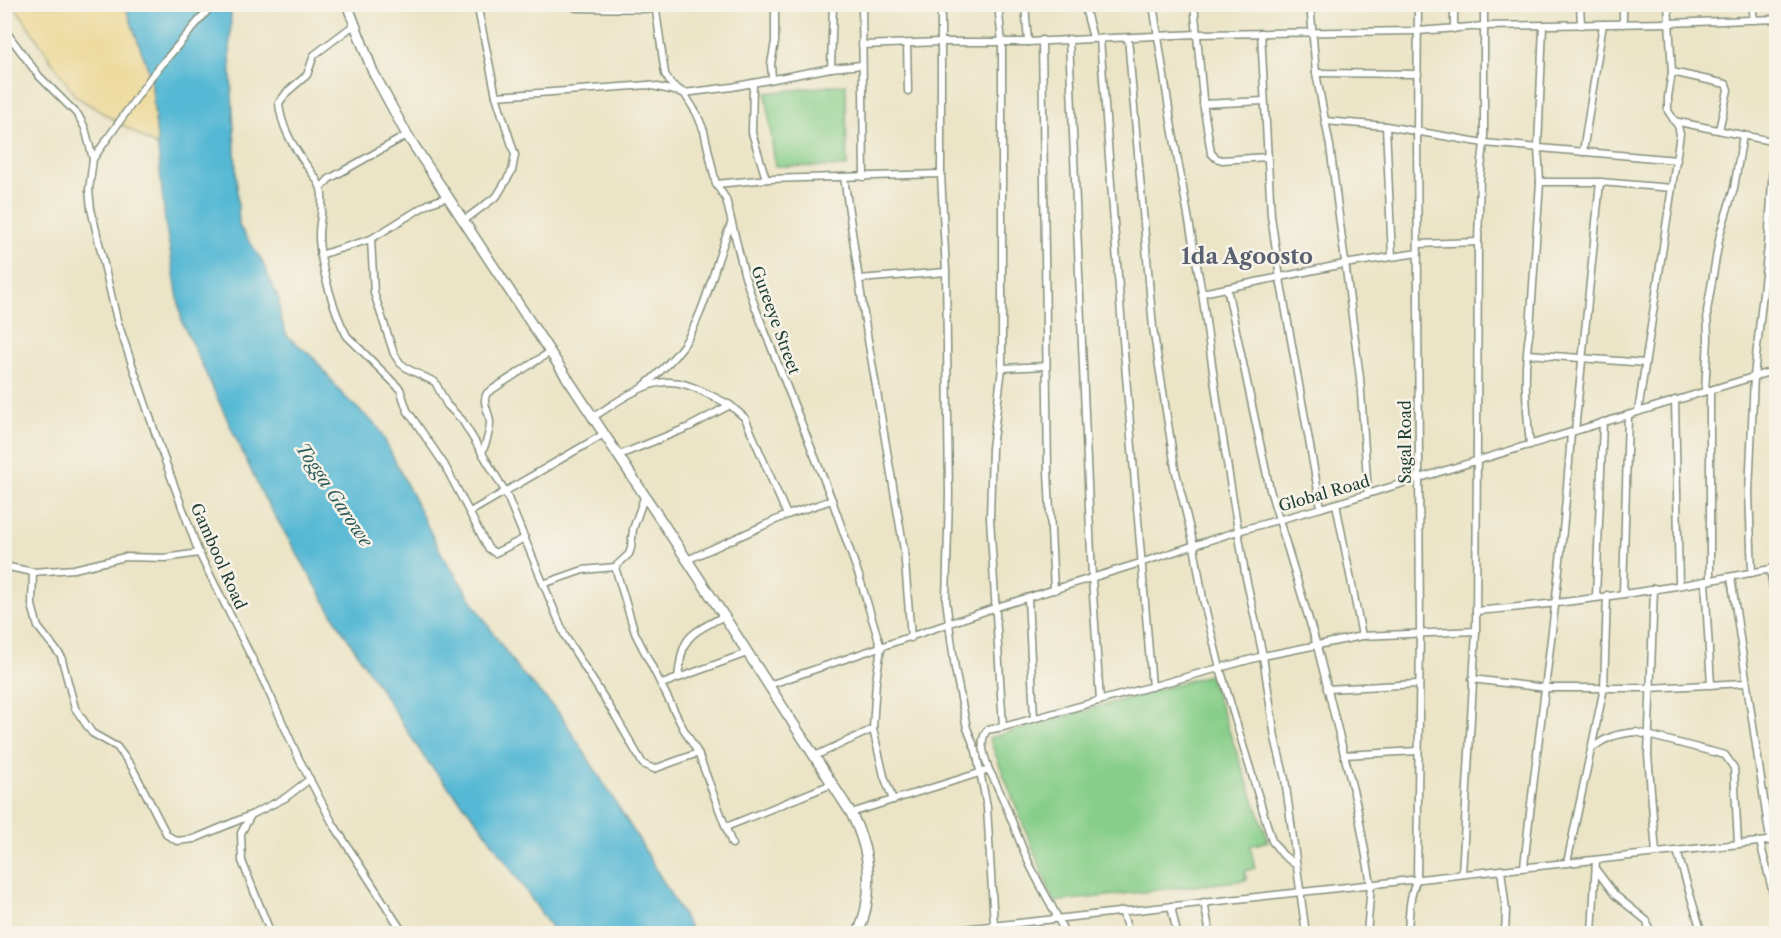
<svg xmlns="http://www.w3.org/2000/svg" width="1781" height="938" font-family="'Libre Caslon Text',serif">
	<rect width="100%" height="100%" fill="#f7f3e8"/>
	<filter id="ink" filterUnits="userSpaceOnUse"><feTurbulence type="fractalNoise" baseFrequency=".0167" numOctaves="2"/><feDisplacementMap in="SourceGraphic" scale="12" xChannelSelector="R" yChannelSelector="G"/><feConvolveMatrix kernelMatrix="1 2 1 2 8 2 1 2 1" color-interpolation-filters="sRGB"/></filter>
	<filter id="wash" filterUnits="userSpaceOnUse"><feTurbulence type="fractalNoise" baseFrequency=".008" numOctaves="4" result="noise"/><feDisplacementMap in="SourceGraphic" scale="24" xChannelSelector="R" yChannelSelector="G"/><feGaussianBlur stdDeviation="1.35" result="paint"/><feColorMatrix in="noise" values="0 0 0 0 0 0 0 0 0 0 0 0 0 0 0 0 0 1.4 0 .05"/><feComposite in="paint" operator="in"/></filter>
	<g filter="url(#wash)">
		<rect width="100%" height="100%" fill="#ebe4c6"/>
		<g fill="#86ce89" stroke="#52865e" stroke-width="1.5">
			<path d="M 846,84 L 847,167 L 775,166 L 766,93 Z"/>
			<path d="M 1209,675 L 1266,834 L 1268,841 L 1250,846 L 1255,868 L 1245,871 L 1246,880 L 1054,902 L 989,738 Z"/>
		</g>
		<path fill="#eeda9e" stroke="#868c69" stroke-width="1.5" d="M 14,5 L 125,5 L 151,77 L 158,147 L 75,96 Z"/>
		<path fill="#55b8d4" stroke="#3a7a84" stroke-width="1.5" d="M 125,5 L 231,5 L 230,55 L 239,226 L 261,259 L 279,300 L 280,316 L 287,336 L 313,357 L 343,395 L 378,427 L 441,553 L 497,639 L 518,669 L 561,715 L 639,840 L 693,933 L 555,933 L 479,823 L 426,760 L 339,625 L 262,494 L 182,322 L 165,221 L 151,77 Z"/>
	</g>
	<g filter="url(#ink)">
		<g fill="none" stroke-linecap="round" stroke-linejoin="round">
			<g stroke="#85907d" stroke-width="9">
				<g id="street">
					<path d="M 568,4 L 576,8 L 656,9"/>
					<path d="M 655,4 L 665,74 L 671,84 L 684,93 L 697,114 L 704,131 L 716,184 L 726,199 L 745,277 L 756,309 L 832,500 L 859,576 L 881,648 L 876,681 L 873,729 L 884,776 L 893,800"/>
					<path d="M 862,4 L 864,177"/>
					<path d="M 941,4 L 941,174 L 946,272 L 949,495 L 946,600 L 955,669 L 967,728 L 976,751 L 987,807 L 994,925"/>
					<path d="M 998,4 L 1002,43 L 1002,368 L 992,448 L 990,518 L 1003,727"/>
					<path d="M 1025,4 L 1028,42"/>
					<path d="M 1084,4 L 1093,38"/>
					<path d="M 1153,4 L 1171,122 L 1202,293 L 1219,414 L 1245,573 L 1263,656 L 1275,738 L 1285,779 L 1306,934"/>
					<path d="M 1194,4 L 1204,109 L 1211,153 L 1216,158 L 1222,160 L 1267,157"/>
					<path d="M 1310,4 L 1316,73 L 1330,146 L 1360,378 L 1368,494"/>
					<path d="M 1454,4 L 1454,29"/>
					<path d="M 1580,4 L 1581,25"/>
					<path d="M 1752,4 L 1754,20"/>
					<path d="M 1623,24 L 1623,4"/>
					<path d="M 354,25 L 314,55 L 307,75 L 287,92 L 279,103 C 281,127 293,146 307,166 C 311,172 319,181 321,189 C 325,204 319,220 319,235 C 319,262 334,313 347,336 L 400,389 L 407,410 L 444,464 L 488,548 L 495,553 L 525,538"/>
					<path d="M 4,29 L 39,76 L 78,115 L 85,128 L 93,159 L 89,190 L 91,209 L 117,320 L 160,447 L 199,553 L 266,686 L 299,759 L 332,822 L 404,934"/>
					<path d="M 1261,33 L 1271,216 L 1280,278 L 1321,508"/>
					<path d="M 1128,38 L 1153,328 L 1175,468 L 1194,546 L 1203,599 L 1220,668 L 1242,742 L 1272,841 L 1283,855 L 1296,865"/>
					<path d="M 1069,39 L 1092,578 L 1100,701"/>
					<path d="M 1100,39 L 1122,328 L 1152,687"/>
					<path d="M 1042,40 L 1048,471 L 1054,590"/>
					<path d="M 907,44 L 908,91"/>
					<path d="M 862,45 L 941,42 L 1028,42 L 1197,34 L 1418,31 L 1484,26 L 1668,23 L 1776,19"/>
					<path d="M 831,68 L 833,4"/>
					<path d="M 1672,72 L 1726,84 L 1728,90 L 1719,130"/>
					<path d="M 1316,73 L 1418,74"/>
					<path d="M 772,79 L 771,64 L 775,42 L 775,4"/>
					<path d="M 753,83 L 752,133 L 766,179"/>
					<path d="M 496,96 L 648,85 L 684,93 L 732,87 L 831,68 L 862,65"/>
					<path d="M 1203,104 L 1264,101"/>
					<path d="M 1325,121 L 1386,126 L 1484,143 L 1677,160"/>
					<path d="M 1674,121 L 1776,142"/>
					<path d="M 1386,126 L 1392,257"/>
					<path d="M 1583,152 L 1603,24"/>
					<path d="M 93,159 L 151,77 L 213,4"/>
					<path d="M 844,177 L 866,328 L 904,550 L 911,638"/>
					<path d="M 1540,182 L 1600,182 L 1672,188"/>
					<path d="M 716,184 L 769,179 L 941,174"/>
					<path d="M 321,188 L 329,179 L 407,135"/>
					<path d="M 463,221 L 497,196 L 512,171 L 515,155 L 496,96 L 477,4"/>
					<path d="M 371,239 L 374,293 L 394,354 L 400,363 L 408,369 L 435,382 L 447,405 L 462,420 L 482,453 L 505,491 L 565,636 L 616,717 L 643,764 L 654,769 L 698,753"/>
					<path d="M 1418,244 L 1478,242"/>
					<path d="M 320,255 L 371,239 L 428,204 L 447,197"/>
					<path d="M 859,279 L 946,272"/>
					<path d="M 1227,288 L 1270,490 L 1317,646 L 1357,806 L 1371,884 L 1367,934"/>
					<path d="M 1202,293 L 1344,264 L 1418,253"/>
					<path d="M 1528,354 L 1645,363"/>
					<path d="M 1002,368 L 1046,366"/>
					<path d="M 644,386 C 658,374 672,361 683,346 C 707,310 714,263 731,224"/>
					<path d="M 1705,391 L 1708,339 L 1707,311 L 1720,234 L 1734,188 L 1743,135"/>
					<path d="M 1675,400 L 1679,584"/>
					<path d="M 1638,412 L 1680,134 L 1678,126 L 1668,111 L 1668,97 L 1672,72 L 1668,4"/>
					<path d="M 593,417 C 621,400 652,373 687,385 C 702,390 716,398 730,405"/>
					<path d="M 1575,431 L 1600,182"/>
					<path d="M 1530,445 C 1526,407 1523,367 1530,329 L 1540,182 L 1538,147 L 1543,26"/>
					<path d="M 482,453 C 486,443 490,433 490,423 C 490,412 481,403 487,393 L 550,352"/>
					<path d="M 617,456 L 689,427 L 730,405 L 745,418 L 787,515"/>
					<path d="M 1336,504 L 1362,636"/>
					<path d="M 470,512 L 604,434"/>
					<path d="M 687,560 L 787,515 L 832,500"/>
					<path d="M 4,566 L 33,572 L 74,569 L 125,557 L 165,558 L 199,553"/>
					<path d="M 615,567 L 635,633 L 683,728 L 698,753 L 732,844"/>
					<path d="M 1770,569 L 1776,605"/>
					<path d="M 33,572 L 32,605 L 38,627 L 61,656 L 75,708 L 92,733 L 117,747 L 132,767 L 167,835 L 177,841 L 194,839 L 251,815"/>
					<path d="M 1752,573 L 1749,493 L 1754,376 L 1768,246 L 1776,118"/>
					<path d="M 1731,577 L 1770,840"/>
					<path d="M 1710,580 L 1710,390"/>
					<path d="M 1705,581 L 1711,685"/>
					<path d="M 543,584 L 583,570 L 615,567 L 629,554 L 631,548 L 633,529 L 645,495"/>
					<path d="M 1654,588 L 1648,755 L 1656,853"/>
					<path d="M 1623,593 L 1628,415"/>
					<path d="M 1596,597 L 1603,422"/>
					<path d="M 1028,598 L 1034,718"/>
					<path d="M 1476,611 C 1575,603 1679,587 1776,568"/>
					<path d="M 678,678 C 683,635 687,636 724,616"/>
					<path d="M 1472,679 L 1546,688 L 1649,688 L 1745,683"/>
					<path d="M 662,684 L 747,653"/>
					<path d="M 769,685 L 997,607 L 1140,563 L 1238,531 L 1321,508 L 1776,370"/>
					<path d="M 1327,689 L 1418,684"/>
					<path d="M 1591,749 C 1606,737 1616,734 1636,732 L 1725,755 L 1734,768 L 1738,844"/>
					<path d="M 1344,755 L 1418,751"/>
					<path d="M 815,756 L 873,729"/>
					<path d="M 989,770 C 1006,800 1015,833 1029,863 C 1040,887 1055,909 1065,934"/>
					<path d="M 851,813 L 989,770 C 985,756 978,743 987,730 L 1003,727 L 1263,656 L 1362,636 L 1476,631"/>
					<path d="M 726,827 L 832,784"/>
					<path d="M 1760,842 L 1776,905"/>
					<path d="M 1677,851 L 1702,934"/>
					<path d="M 1567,863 L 1604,688 L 1607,595"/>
					<path d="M 1524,867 C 1539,722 1562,578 1571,432"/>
					<path d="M 1501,870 L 1506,910 L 1505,934"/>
					<path d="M 1597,871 L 1615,895 L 1647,921 L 1650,934"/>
					<path d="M 1462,874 L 1476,631 L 1478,242 L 1480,179 L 1484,143 L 1484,4"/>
					<path d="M 1204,902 L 1210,934"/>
					<path d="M 1171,906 L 1177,934"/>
					<path d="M 1122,911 L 1129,934"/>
					<path d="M 271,934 L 242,861 L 241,833 L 251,815 L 285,798 L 310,779"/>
					<path d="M 918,934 L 1776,840"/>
					<path d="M 1408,934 C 1409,915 1409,896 1417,879 L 1420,633 L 1417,131 L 1418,4"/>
					<path d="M 1592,934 L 1596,860"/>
				</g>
			</g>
			<g stroke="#85907d" stroke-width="12">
				<path id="primary" d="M 347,4 L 373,72 L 407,135 L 724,616 L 851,813 C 871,852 875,892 858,934"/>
			</g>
			<use href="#street" stroke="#fff" stroke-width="6"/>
			<use href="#primary" stroke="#fff" stroke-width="9"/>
		</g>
	</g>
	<g text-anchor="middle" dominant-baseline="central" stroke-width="5" stroke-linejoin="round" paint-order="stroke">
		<g font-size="16" fill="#1f3d34" stroke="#f7f3e8">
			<text transform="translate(776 320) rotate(70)">Gureeye Street</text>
			<text transform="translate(1405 442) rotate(-90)">Sagal Road</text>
			<text transform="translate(1324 493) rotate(-16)">Global Road</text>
			<text transform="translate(219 556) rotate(66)">Gambool Road</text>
		</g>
		<g font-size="18" font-style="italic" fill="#2c5c5c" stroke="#f7f3e8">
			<text transform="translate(334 495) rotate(56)">Togga Garowe</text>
		</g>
		<g font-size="22" font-weight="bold" fill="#596171" stroke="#f7f3e8">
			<text x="1247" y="256">1da Agoosto</text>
		</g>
	</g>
	<rect width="1781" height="938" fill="none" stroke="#f7f3e8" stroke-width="24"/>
</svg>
